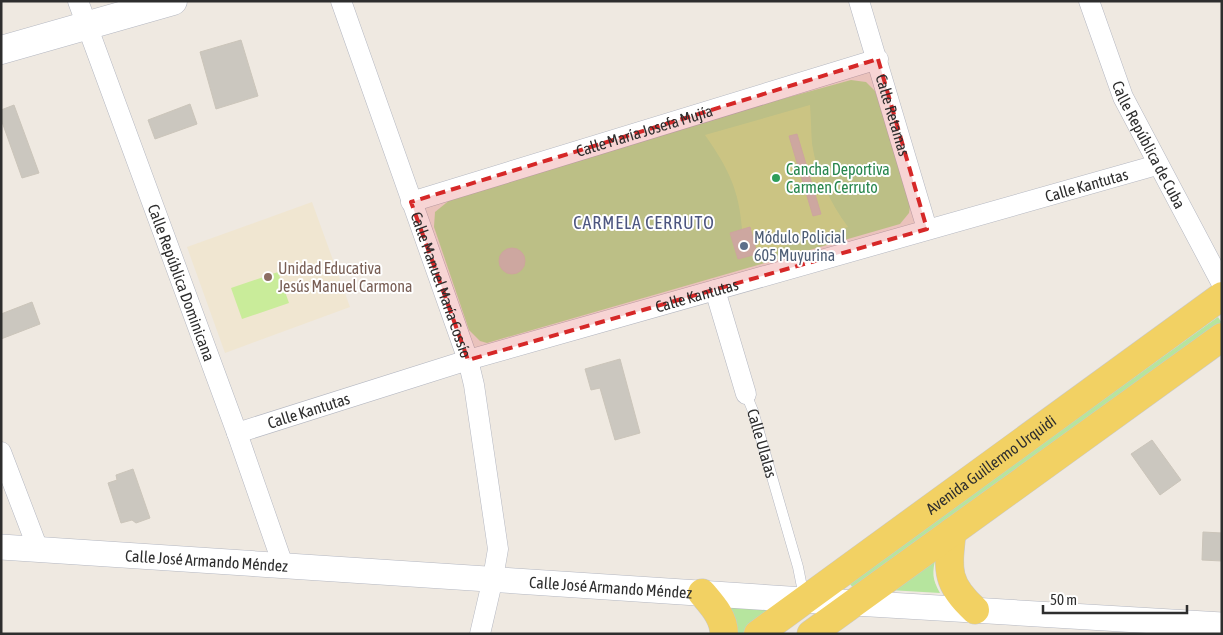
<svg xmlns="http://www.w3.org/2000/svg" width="1223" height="635" font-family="'Asap Condensed',sans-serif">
	<rect width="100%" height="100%" fill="#efe9e1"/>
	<path fill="#f0e6d1" d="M 312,202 L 350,307 L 225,353 L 187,247 Z"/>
	<g fill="#b6e59e">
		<path d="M 851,80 L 866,82 L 875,91 L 911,201 L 909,213 L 900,224 L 487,343 L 480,341 L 469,330 L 434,227 L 435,212 L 451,199 L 742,110 Z"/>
		<path d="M 1218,317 L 1222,323 L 854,589 L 849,583 Z"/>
		<path d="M 936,557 C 932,572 932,579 940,593 L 889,590 Z"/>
		<path d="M 726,605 L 777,609 L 742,634 L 736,634 Z"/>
	</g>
	<g fill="#c9ec9a">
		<path d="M 810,105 C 811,118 811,131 812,144 C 817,175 830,203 848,227 L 757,254 L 750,228 L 742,229 C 739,189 728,168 705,135 Z"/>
		<path d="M 278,272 L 289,303 L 242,319 L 231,288 Z"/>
	</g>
	<g fill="#cbc7bf" stroke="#cbc5ba">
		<path d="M 241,40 L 258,96 L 216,109 L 200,52 Z"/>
		<path d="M 190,104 L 197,124 L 155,139 L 148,120 Z"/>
		<path d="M 14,105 L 39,173 L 22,178 L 1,119 L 1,110 Z"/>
		<path d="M 797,134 L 821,214 L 813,216 L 789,136 Z"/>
		<path d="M 750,227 L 757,254 L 738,259 L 730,233 Z"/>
		<circle cx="512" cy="261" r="13"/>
		<path d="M 32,302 L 40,324 L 1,339 L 1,314 Z"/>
		<path d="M 620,359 L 640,433 L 615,440 L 600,388 L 591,390 L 585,369 Z"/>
		<path d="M 1152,440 L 1181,480 L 1160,495 L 1131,454 Z"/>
		<path d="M 133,469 L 150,518 L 136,523 L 132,520 L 121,523 L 108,483 L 117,480 L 116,475 Z"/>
		<path d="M 1203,532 L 1222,533 L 1222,561 L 1202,560 Z"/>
	</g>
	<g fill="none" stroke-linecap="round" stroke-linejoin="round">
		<g stroke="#b4b7c1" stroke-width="11">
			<g id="service">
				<path id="s1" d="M 746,394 L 753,411 L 798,567 L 804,597"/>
			</g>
		</g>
		<g stroke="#b4b7c1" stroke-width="21">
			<g id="minor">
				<path id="s2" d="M 78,1 L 237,433 L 283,565"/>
				<path id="s3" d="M 341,1 L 468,360 L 474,385 L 498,549 L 493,578 L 480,634"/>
				<path id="s4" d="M 859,1 L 927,229"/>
				<path id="s5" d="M 1089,1 L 1123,97 L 1222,284"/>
				<path id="s6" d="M 411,202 L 878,59"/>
				<path d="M 715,290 L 746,394"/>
				<path id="s7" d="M 237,433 L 468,360 L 1157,165"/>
				<path d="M 1,452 L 38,549"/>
			</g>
		</g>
		<g stroke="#b4b7c1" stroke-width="26">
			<g id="tertiary">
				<path id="s8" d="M 1,547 L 804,600 L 1222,625"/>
			</g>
		</g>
		<g stroke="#b4b7c1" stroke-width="29">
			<path id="secondary" d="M 1,50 L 173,1"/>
		</g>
		<g stroke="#c9c9c9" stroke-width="29">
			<g id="primary">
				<path d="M 952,532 C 948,569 945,583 975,610"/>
				<path d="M 702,593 C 712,605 724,617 724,634"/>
				<path id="s9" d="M 758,634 L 1222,296"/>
				<path d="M 811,634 L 1222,337"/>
			</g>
		</g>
		<use href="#service" stroke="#fff" stroke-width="10"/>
		<use href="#minor" stroke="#fff" stroke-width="20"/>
		<use href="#tertiary" stroke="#fff" stroke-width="25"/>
		<use href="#secondary" stroke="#fff" stroke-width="28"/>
		<use href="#primary" stroke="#f2d163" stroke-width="28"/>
	</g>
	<path fill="#d62828" fill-opacity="0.2" stroke="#d62828" stroke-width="4" stroke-dasharray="10 6" stroke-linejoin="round" d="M 878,59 L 927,229 L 468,360 L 411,202 Z"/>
	<circle fill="#2e9e5b" stroke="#fff" stroke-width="2" cx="776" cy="178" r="5"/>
	<circle fill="#5c6f8a" stroke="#fff" stroke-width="2" cx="744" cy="246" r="5"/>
	<circle fill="#8d6e63" stroke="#fff" stroke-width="2" cx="268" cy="277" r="5"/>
	<g text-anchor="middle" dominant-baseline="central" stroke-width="4" stroke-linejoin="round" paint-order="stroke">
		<g font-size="16" fill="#2e2e2e" stroke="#fff">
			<text stroke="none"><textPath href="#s4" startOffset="119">Calle Retamas</textPath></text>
			<text stroke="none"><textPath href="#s6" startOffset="244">Calle María Josefa Mujía</textPath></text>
			<text stroke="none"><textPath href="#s5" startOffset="156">Calle República de Cuba</textPath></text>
			<text stroke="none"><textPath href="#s7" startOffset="885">Calle Kantutas</textPath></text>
			<text stroke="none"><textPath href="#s2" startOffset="300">Calle República Dominicana</textPath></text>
			<text stroke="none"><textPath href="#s3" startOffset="301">Calle Manuel María Cossío</textPath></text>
			<text stroke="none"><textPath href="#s7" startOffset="480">Calle Kantutas</textPath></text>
			<text stroke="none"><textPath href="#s7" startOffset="75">Calle Kantutas</textPath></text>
			<text stroke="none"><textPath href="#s1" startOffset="52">Calle Ulalas</textPath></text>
			<text stroke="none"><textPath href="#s9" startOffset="288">Avenida Guillermo Urquidi</textPath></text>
			<text stroke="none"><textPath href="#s8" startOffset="206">Calle José Armando Méndez</textPath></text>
			<text stroke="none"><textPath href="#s8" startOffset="611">Calle José Armando Méndez</textPath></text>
		</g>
		<g font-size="16" fill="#27864d" stroke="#fff" text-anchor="start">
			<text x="786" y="169">Cancha Deportiva<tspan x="786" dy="18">Carmen Cerruto</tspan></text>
		</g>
		<g font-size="16" fill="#4e5e75" stroke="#fff" text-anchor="start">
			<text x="754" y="237">Módulo Policial<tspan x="754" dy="18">605 Muyurina</tspan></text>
		</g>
		<g font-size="16" fill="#785e54" stroke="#fff" text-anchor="start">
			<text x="278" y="268">Unidad Educativa<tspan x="278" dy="18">Jesús Manuel Carmona</tspan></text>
		</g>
		<g font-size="18" letter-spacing="1" fill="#4d5680" stroke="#fff">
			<text x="644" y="222">CARMELA CERRUTO</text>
		</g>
	</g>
	<rect width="1223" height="635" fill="none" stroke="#2e2e2e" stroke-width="5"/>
	<path d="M1043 605v8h144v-8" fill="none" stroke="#2e2e2e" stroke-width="2.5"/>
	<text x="1050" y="605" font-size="15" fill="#2e2e2e" stroke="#ffffff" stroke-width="4" paint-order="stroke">50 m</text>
</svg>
